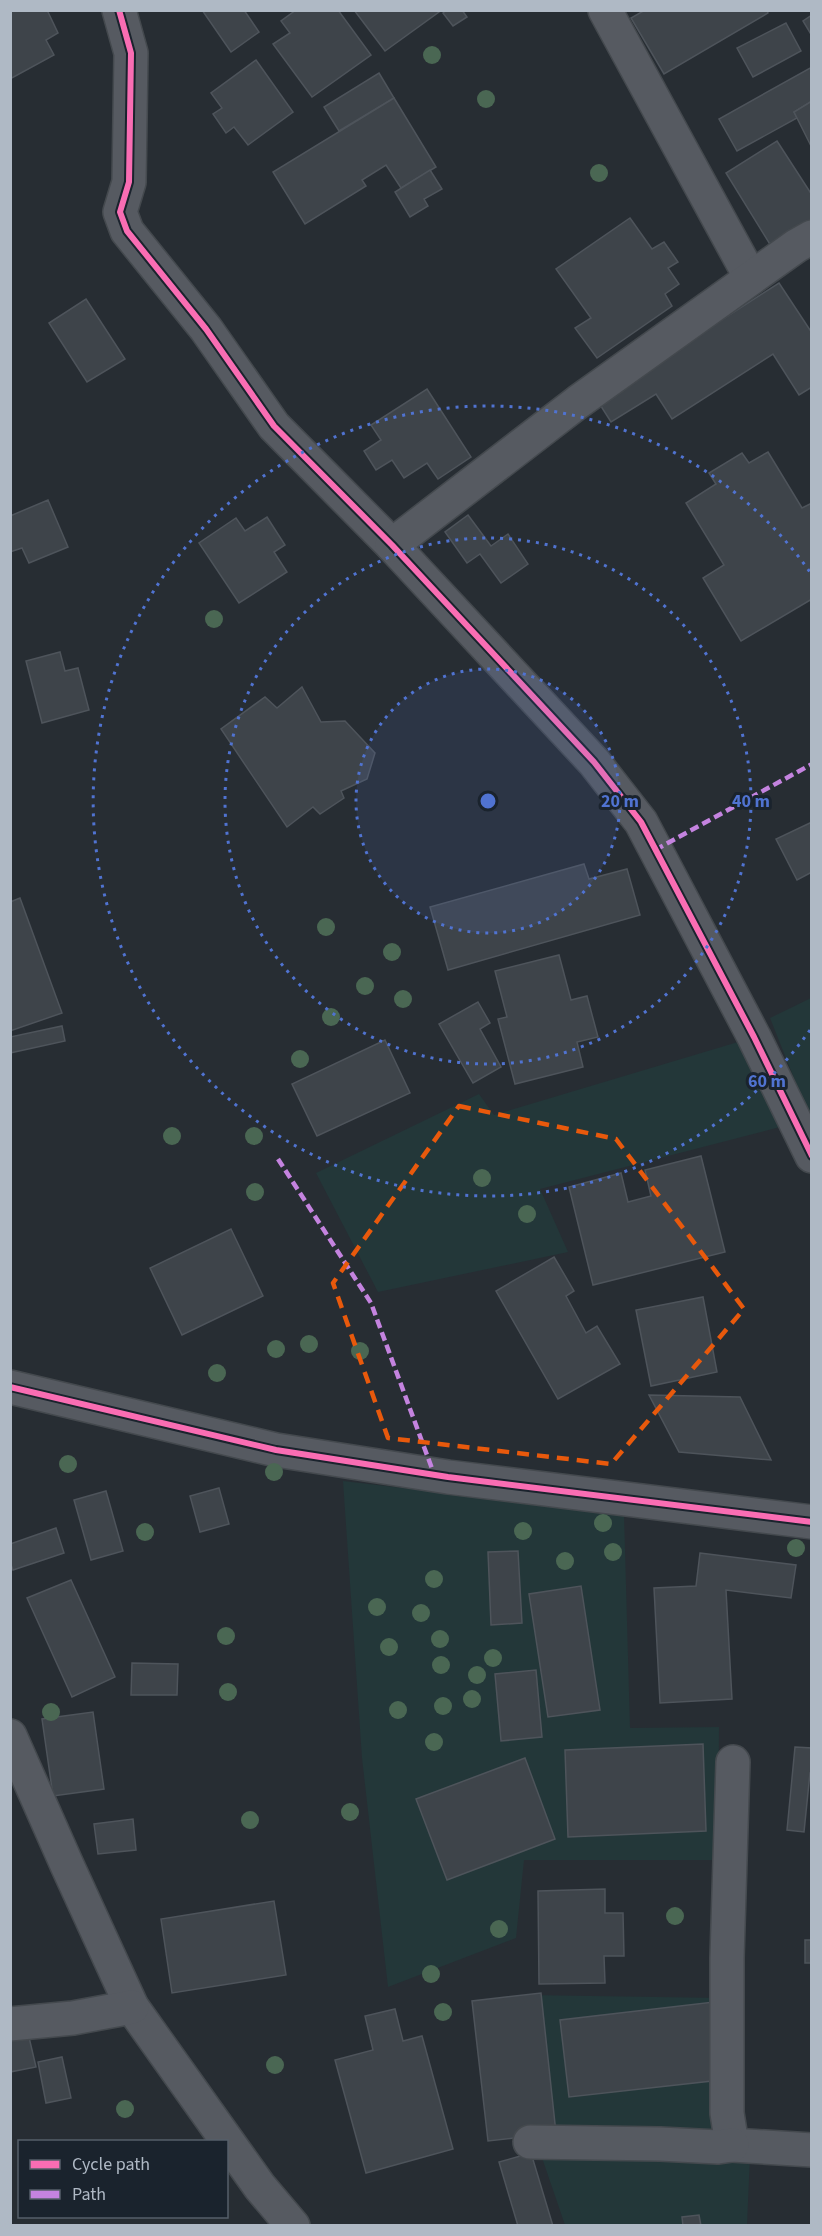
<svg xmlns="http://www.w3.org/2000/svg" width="822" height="2236" font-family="'Source Sans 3',sans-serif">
	<rect width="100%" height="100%" fill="#272d33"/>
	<g fill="#233739">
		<path d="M 811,998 L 811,1121 L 770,1018 Z"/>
		<path d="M 738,1042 L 780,1127 L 540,1189 L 568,1252 L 378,1292 L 316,1173 L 479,1094 L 494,1115 Z"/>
		<path d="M 343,1481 L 624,1514 L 630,1728 L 719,1727 L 718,1860 L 524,1860 L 516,1938 L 388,1987 L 362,1758 Z"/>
		<path d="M 527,1995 L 722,1998 L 727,2135 L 538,2134 Z"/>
		<path d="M 538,2146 L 750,2156 L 747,2225 L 565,2225 Z"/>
	</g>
	<g fill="#3e444a" stroke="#4e545b" stroke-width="1.5">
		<path d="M 10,10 L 47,10 L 58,33 L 46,40 L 54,55 L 10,79 Z"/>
		<path d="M 202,10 L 244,10 L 259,32 L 231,52 Z"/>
		<path d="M 296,10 L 338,10 L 371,55 L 312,97 L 273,44 L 290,33 L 281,21 Z"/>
		<path d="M 354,10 L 438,10 L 439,12 L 385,51 Z"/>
		<path d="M 446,10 L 462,10 L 467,17 L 453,26 L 443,13 Z"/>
		<path d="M 645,10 L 767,10 L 768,13 L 664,74 L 631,18 Z"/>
		<path d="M 812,15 L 812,36 L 803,21 Z"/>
		<path d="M 786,23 L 801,51 L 753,77 L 737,48 Z"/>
		<path d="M 256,60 L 293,112 L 248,145 L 234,127 L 226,133 L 213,114 L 222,108 L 211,93 Z"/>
		<path d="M 812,67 L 812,101 L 794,112 L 797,118 L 737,151 L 719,119 Z"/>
		<path d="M 379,73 L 394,98 L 339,131 L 324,107 Z"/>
		<path d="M 394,98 L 436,167 L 401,188 L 386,165 L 362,180 L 366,186 L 305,224 L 273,172 Z"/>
		<path d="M 812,101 L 812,148 L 794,112 Z"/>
		<path d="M 777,141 L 812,195 L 812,222 L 771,246 L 726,173 Z"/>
		<path d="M 430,170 L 442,189 L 424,199 L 428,206 L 410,217 L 395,192 Z"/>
		<path d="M 630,218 L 652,249 L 664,242 L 678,262 L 668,268 L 679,284 L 665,294 L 672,306 L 597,358 L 575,328 L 591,318 L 556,269 Z"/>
		<path d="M 779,283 L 812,333 L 812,387 L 799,395 L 773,354 L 672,419 L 656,394 L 611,422 L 597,400 Z"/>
		<path d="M 86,299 L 125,359 L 87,382 L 49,323 Z"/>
		<path d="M 427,389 L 471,457 L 438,479 L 427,463 L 404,478 L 392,460 L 376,470 L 364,451 L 381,440 L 371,425 Z"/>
		<path d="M 768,452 L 802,508 L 812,503 L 812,599 L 741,641 L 703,578 L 724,565 L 686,503 L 716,484 L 709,473 L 742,453 L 749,463 Z"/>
		<path d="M 48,500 L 68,547 L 29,563 L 22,548 L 10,552 L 10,516 Z"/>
		<path d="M 468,515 L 491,546 L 508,534 L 528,564 L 501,583 L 480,554 L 467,563 L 445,532 Z"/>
		<path d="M 267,517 L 285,545 L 274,552 L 287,572 L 239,603 L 199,543 L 236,518 L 245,531 Z"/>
		<path d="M 60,652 L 65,671 L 78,668 L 89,710 L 42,723 L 26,661 Z"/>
		<path d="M 302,687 L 321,722 L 345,721 L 375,753 L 367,779 L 341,791 L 344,798 L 320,814 L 313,807 L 287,827 L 221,729 L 265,697 L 277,708 Z"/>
		<path d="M 812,822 L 812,872 L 797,880 L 776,839 Z"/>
		<path d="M 584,864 L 589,879 L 627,869 L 640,915 L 448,970 L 430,907 Z"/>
		<path d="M 20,898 L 62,1013 L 10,1031 L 10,902 Z"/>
		<path d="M 559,955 L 571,1000 L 587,996 L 598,1037 L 577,1042 L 583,1067 L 515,1084 L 498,1019 L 507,1017 L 495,971 Z"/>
		<path d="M 478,1002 L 490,1023 L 480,1029 L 501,1067 L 473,1083 L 439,1024 Z"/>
		<path d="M 62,1026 L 65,1041 L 10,1053 L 10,1037 Z"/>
		<path d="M 385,1040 L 410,1093 L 317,1136 L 292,1084 Z"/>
		<path d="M 701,1156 L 725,1252 L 593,1285 L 569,1187 L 621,1173 L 628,1202 L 651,1196 L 645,1170 Z"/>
		<path d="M 231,1229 L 263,1296 L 182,1335 L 150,1268 Z"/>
		<path d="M 554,1257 L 574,1291 L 566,1296 L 586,1333 L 597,1326 L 620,1364 L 558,1399 L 496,1291 Z"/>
		<path d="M 703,1297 L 717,1372 L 651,1386 L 636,1310 Z"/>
		<path d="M 649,1395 L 740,1397 L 771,1460 L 679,1452 Z"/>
		<path d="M 219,1488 L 229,1524 L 200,1532 L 190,1496 Z"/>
		<path d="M 106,1491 L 123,1551 L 91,1560 L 74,1500 Z"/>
		<path d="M 56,1528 L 64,1553 L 13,1570 L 10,1562 L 10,1544 Z"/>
		<path d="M 518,1551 L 522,1623 L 491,1625 L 488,1552 Z"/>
		<path d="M 700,1553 L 796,1565 L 791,1598 L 726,1590 L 732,1699 L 660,1703 L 654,1588 L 696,1586 Z"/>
		<path d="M 71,1580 L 115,1677 L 72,1697 L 27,1598 Z"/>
		<path d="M 581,1586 L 600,1710 L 548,1717 L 529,1594 Z"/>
		<path d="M 132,1663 L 178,1664 L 177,1695 L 131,1695 Z"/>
		<path d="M 536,1670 L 542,1737 L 501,1741 L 495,1674 Z"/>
		<path d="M 93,1712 L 104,1789 L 53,1796 L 42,1719 Z"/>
		<path d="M 703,1744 L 706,1831 L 568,1837 L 565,1750 Z"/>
		<path d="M 795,1747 L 812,1748 L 812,1773 L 810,1773 L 804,1832 L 787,1830 Z"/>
		<path d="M 525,1758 L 555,1839 L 447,1880 L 416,1799 Z"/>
		<path d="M 133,1819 L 136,1850 L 98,1854 L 94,1824 Z"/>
		<path d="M 605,1889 L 605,1913 L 623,1913 L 624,1956 L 604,1956 L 605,1983 L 539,1984 L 538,1891 Z"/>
		<path d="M 274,1901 L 286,1975 L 172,1993 L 161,1919 Z"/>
		<rect x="805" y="1940" width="7" height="23"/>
		<path d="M 541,1993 L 556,2133 L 488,2141 L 472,2001 Z"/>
		<path d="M 731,2000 L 739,2078 L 569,2097 L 560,2020 Z"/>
		<path d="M 395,2009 L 403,2041 L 422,2036 L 453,2149 L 366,2173 L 335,2060 L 373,2050 L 365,2016 Z"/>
		<path d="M 28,2033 L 36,2067 L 10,2072 L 10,2037 Z"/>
		<path d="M 62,2057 L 71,2098 L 46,2103 L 38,2062 Z"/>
		<path d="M 531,2153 L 553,2226 L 518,2226 L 499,2162 Z"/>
		<path d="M 699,2215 L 701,2226 L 683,2226 L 682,2217 Z"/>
	</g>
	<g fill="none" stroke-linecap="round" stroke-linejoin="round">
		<g stroke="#44494e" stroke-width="36">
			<g id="minor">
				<path d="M 119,10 L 131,53 L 129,182 L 120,212 L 127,231 L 206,329 L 274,426 L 392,545 L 594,762 L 641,822 L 754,1037 L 812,1156"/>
				<path d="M 605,10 L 751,278"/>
				<path d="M 392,545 L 578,402 L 796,246 L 812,237"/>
				<path d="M 10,1387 L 276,1450 L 448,1477 L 812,1522"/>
				<path d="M 10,1736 L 67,1865 L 132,2007 L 260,2187 L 293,2226"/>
				<path d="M 733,1762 L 727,1958 L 727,2113 L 732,2145 L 812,2150"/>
				<path d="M 10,2024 L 73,2018 L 132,2007"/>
				<path d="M 530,2142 L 660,2144 L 718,2147 L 732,2145"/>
			</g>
		</g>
		<use href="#minor" stroke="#565a61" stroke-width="33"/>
		<g stroke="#c483df" stroke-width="4.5" stroke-dasharray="9 4.5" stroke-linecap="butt">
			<path d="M 655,850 L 812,764"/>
			<path d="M 278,1159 L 371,1303 L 434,1474"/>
		</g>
		<g stroke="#1a232d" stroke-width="10">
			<g id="cycleway">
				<path d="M 119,10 L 131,53 L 129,182 L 120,212 L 127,231 L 206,329 L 274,426 L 392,545 L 594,762 L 641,822 L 754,1037 L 812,1156"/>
				<path d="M 10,1387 L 276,1450 L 448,1477 L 812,1522"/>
			</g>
		</g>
		<use href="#cycleway" stroke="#f96db3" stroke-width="6"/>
	</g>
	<g fill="#4a6753">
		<circle cx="432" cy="55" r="9"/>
		<circle cx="486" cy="99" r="9"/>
		<circle cx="599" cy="173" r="9"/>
		<circle cx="214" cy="619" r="9"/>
		<circle cx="326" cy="927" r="9"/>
		<circle cx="392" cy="952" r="9"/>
		<circle cx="365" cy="986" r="9"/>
		<circle cx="403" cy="999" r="9"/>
		<circle cx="331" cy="1017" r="9"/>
		<circle cx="300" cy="1059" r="9"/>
		<circle cx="172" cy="1136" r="9"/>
		<circle cx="254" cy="1136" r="9"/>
		<circle cx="482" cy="1178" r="9"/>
		<circle cx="255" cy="1192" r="9"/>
		<circle cx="527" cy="1214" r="9"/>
		<circle cx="309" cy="1344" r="9"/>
		<circle cx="276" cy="1349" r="9"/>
		<circle cx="360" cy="1351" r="9"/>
		<circle cx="217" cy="1373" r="9"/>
		<circle cx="68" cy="1464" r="9"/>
		<circle cx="274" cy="1472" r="9"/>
		<circle cx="603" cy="1523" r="9"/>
		<circle cx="523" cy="1531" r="9"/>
		<circle cx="145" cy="1532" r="9"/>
		<circle cx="796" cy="1548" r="9"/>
		<circle cx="613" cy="1552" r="9"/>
		<circle cx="565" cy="1561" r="9"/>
		<circle cx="434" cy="1579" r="9"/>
		<circle cx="377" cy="1607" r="9"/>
		<circle cx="421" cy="1613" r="9"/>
		<circle cx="226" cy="1636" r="9"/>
		<circle cx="440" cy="1639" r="9"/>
		<circle cx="389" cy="1647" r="9"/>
		<circle cx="493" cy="1658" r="9"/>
		<circle cx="441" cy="1665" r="9"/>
		<circle cx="477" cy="1675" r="9"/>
		<circle cx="228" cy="1692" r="9"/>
		<circle cx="472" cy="1699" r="9"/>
		<circle cx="443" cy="1706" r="9"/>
		<circle cx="398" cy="1710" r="9"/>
		<circle cx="51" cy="1712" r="9"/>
		<circle cx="434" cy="1742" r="9"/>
		<circle cx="350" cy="1812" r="9"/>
		<circle cx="250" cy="1820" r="9"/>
		<circle cx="675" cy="1916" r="9"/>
		<circle cx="499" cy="1929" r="9"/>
		<circle cx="431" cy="1974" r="9"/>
		<circle cx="443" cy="2012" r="9"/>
		<circle cx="275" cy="2065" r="9"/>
		<circle cx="125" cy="2109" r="9"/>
	</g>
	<path fill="none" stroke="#e8590c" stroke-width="4.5" stroke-dasharray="12 8" stroke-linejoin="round" d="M 459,1106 L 616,1139 L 744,1309 L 611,1464 L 388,1438 L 333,1283 Z"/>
	<circle cx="488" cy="801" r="132" fill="#5073d1" fill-opacity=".12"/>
	<g fill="none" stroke="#5073d1" stroke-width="3" stroke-dasharray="3 6">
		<circle cx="488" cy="801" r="132"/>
		<circle cx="488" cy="801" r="263"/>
		<path d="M810 1030A395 395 0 1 1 810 572"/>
	</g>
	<circle cx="488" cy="801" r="9" fill="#5073d1" stroke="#1a232d" stroke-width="3"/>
	<g font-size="18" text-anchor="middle" font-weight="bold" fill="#5073d1" stroke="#1a232d" stroke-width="6" stroke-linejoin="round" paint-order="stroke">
		<text x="620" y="807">20 m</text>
		<text x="751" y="807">40 m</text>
		<text x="767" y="1087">60 m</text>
	</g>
	<rect width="822" height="2236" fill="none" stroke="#afb9c5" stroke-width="24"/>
	<rect x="18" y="2140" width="210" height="78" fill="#1a232d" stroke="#565f6a" stroke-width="1.5"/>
	<rect x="30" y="2160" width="30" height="9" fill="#f96db3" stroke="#565f6a" stroke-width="1.5"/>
	<text x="72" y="2170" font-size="18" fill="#afb9c5">Cycle path</text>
	<rect x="30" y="2190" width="30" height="9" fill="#c483df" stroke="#565f6a" stroke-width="1.5"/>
	<text x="72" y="2200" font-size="18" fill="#afb9c5">Path</text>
</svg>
